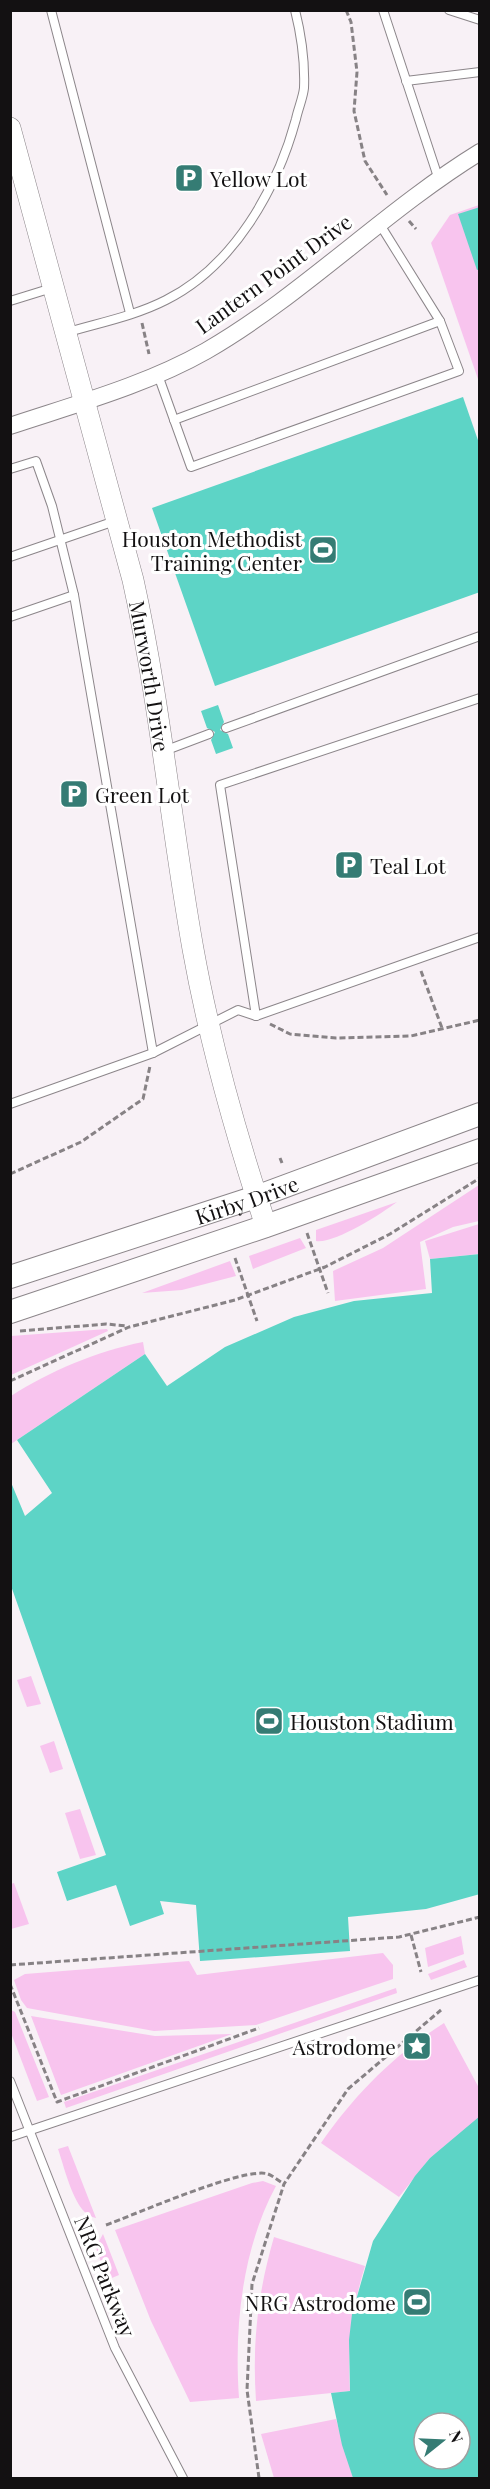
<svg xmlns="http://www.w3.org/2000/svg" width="490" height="2489" font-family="'Playfair Display',serif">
	<rect width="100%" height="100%" fill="#f8f1f6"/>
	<g fill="#f8c4ee">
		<path d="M 479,205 L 479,382 L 431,243 L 450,215 Z"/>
		<path d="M 479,1185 L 479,1221 L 453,1227 L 420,1242 L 426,1289 L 335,1301 L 333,1271 L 383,1248 Z"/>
		<path d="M 397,1202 C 381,1214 334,1244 316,1241 L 316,1230 Z"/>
		<path d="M 479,1224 L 479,1254 L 430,1259 L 425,1241 Z"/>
		<path d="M 300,1238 L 306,1248 L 253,1269 L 249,1256 Z"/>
		<path d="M 230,1261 L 236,1276 L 182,1290 L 142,1293 Z"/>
		<path d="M 107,1329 L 108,1331 L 11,1375 L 11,1336 Z"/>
		<path d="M 143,1342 L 145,1354 L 11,1444 L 11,1396 C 50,1371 97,1351 143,1342 Z"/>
		<path d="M 31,1676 L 41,1704 L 27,1707 L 17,1680 Z"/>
		<path d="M 54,1741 L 63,1769 L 50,1773 L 40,1746 Z"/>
		<path d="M 80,1809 L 96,1855 L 80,1859 L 65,1813 Z"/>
		<path d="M 14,1883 L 29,1924 L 11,1929 L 11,1884 Z"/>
		<path d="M 461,1936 L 464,1954 L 428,1967 L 425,1948 Z"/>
		<path d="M 383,1953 L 393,1965 L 393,1979 L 256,2025 L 154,2031 L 27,2008 L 21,2000 L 14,1980 L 25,1974 L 189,1961 L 197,1975 Z"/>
		<path d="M 464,1960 L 467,1967 L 431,1980 L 428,1974 Z"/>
		<path d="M 396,1988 L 397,1993 L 66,2108 L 64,2102 Z"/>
		<path d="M 11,2010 L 15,2012 L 49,2097 L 37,2101 L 11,2033 Z"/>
		<path d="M 31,2016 L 155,2036 L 232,2034 L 61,2095 Z"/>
		<path d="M 444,2023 L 479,2088 L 479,2118 L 430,2158 L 399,2197 L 321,2143 C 355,2094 394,2055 444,2023 Z"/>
		<path d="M 68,2146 L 96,2218 C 75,2216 65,2169 58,2149 Z"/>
		<path d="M 263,2181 L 276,2186 C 242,2249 234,2327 239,2398 L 190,2402 L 151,2321 L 115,2230 L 252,2183 Z"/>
		<path d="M 103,2234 L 119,2275 L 107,2280 L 96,2247 Z"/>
		<path d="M 274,2237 L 365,2266 C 352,2308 347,2347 350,2391 L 256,2401 C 252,2343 258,2292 274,2237 Z"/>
		<path d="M 336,2419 L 353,2478 L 274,2478 L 261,2434 Z"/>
	</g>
	<g fill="#5dd4c6" fill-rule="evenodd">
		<path d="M 480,207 L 480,269 L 477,270 L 458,214 Z"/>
		<path d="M 463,397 L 480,446 L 480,592 L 215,686 L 152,508 Z"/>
		<path d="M 218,705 L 224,722 L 220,730 L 228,734 L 233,748 L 216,754 L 211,740 L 215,732 L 207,728 L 201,711 Z"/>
		<path d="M 480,1254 L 480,1894 L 426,1909 L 348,1917 L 350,1951 L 200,1961 L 196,1905 L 160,1901 L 164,1914 L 130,1926 L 116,1885 L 67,1901 L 57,1872 L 106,1855 L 10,1583 L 10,1480 L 25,1516 L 52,1493 L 17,1440 L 145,1354 L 167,1386 L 225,1347 L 294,1317 L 354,1301 L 432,1293 L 430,1259 Z"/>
		<path d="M 480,2116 L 480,2478 L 353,2478 L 342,2445 L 331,2393 L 350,2391 L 349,2340 L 352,2314 L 373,2241 L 415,2176 L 430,2158 ZM 424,2423 L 460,2423 L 460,2459 L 424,2459 Z"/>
	</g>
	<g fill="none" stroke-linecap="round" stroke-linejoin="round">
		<g stroke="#8c868a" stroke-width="10">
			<g id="service">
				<path d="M 51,10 L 130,313"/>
				<path d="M 383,10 L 438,177"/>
				<path d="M 449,10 L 480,20"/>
				<path d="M 406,81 L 480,72"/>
				<path d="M 10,301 L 52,288"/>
				<path d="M 65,333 C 98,323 135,316 166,300 C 234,266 277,189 296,119 C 298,109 303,98 304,88 C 305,63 301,34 295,10"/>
				<path d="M 158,375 L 191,467 L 459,371 L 440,321 L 379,223"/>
				<path d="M 174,420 L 440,321"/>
				<path d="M 10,469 L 36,461 L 52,506 L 74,595 L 153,1053"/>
				<path d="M 10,557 L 115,521"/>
				<path d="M 10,617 L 74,595"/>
				<path d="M 226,728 L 480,636"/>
				<path d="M 164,751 L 209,734"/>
				<path d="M 256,1016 L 220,785 L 480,698"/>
				<path d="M 10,1104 L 153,1053 L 238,1010 L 256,1016 L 480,937"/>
				<path d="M 10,2081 L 115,2348 L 183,2478"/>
				<path d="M 10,2137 L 480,1980"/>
			</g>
		</g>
		<g stroke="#8c868a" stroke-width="18">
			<path id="minor" d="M 10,426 C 76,404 146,385 206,351 C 303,295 384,211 480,152"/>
		</g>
		<g stroke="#8c868a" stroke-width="22">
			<g id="tertiary">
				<path id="s1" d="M 10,128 L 133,580 C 160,702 171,826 193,949 C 210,1044 236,1135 266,1226"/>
			</g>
		</g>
		<g stroke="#8c868a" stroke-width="24">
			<g id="secondary">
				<path id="s2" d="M 10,1277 L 256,1197 L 480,1114"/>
				<path d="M 10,1312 L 266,1226 L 480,1150"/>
			</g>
		</g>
		<g stroke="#878285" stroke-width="3" stroke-dasharray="6 3" stroke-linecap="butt">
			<path d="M 346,10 L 351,22 L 357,72 L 354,111 L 365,161 L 387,195"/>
			<path d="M 409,221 L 416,229"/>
			<path d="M 142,323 L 149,354"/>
			<path d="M 421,971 L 442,1028"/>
			<path d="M 270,1024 L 290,1034 L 336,1038 L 411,1036 L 480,1020"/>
			<path d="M 280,1158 L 282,1163"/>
			<path d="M 10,1174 L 81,1142 L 143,1099 L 150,1066"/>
			<path d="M 307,1233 L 328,1293"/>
			<path d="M 235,1258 L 257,1321"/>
			<path d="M 20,1331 L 106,1324 L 127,1326"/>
			<path d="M 10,1381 L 129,1327 L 235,1300 L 325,1267 L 390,1234 L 480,1178"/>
			<path d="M 411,1935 L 421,1972"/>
			<path d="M 10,1965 L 399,1937 L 480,1917"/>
			<path d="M 10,1984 L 57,2102 L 259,2028"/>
			<path d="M 106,2225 C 134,2215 245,2166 268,2174 C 273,2176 279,2181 284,2184"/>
			<path d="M 259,2478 L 247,2390 L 252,2284 L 284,2184 L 348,2089 L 441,2010"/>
		</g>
		<use href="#service" stroke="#fff" stroke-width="8"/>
		<use href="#minor" stroke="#fff" stroke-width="16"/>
		<use href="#tertiary" stroke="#fff" stroke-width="21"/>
		<use href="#secondary" stroke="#fff" stroke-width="22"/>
	</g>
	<defs>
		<g id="parking-square" transform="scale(1.5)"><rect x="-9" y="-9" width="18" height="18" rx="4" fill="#357c74" stroke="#fff"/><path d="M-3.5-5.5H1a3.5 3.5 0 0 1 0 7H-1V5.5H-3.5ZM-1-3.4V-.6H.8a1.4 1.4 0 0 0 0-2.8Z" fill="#fff"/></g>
		<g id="stadium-square" transform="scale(1.5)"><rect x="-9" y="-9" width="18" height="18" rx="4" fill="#357c74" stroke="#fff"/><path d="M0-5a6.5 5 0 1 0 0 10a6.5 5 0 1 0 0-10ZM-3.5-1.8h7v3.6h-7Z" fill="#fff"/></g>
		<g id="sight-square" transform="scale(1.5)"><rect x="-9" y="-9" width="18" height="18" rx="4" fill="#357c74" stroke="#fff"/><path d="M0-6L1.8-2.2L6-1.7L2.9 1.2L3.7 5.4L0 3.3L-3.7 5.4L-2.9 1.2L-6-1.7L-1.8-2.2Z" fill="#fff"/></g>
	</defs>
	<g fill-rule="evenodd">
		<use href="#parking-square" x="189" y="178"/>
		<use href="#stadium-square" x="323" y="550"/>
		<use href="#parking-square" x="74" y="794"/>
		<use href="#parking-square" x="349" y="865"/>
		<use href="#stadium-square" x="269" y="1721"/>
		<use href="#sight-square" x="417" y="2046"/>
		<use href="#stadium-square" x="417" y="2302"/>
	</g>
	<g text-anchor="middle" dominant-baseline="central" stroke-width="6" stroke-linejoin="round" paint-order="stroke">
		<g font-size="21" fill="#131112" stroke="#fff" text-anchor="start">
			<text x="210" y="178">Yellow Lot</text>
			<text x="302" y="538" text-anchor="end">Houston Methodist<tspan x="302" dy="24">Training Center</tspan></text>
			<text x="95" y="794">Green Lot</text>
			<text x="370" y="865">Teal Lot</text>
			<text x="290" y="1721">Houston Stadium</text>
			<text x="396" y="2046" text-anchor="end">Astrodome</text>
			<text x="396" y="2302" text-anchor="end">NRG Astrodome</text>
		</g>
		<g font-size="21" fill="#131112" stroke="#fff">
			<text transform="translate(273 273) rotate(-36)">Lantern Point Drive</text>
			<text stroke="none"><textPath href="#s1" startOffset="566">Murworth Drive</textPath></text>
			<text stroke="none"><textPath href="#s2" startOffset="249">Kirby Drive</textPath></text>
			<text transform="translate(106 2276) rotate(68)">NRG Parkway</text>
		</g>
	</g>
	<rect width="490" height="2489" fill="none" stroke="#131112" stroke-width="24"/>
	<g transform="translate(442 2441) rotate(72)"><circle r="28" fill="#ffffff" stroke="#a1a0a0" stroke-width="1.5"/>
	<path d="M0-4.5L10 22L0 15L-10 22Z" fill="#357c74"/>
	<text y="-9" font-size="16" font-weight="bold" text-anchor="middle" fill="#131112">N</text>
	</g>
</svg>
